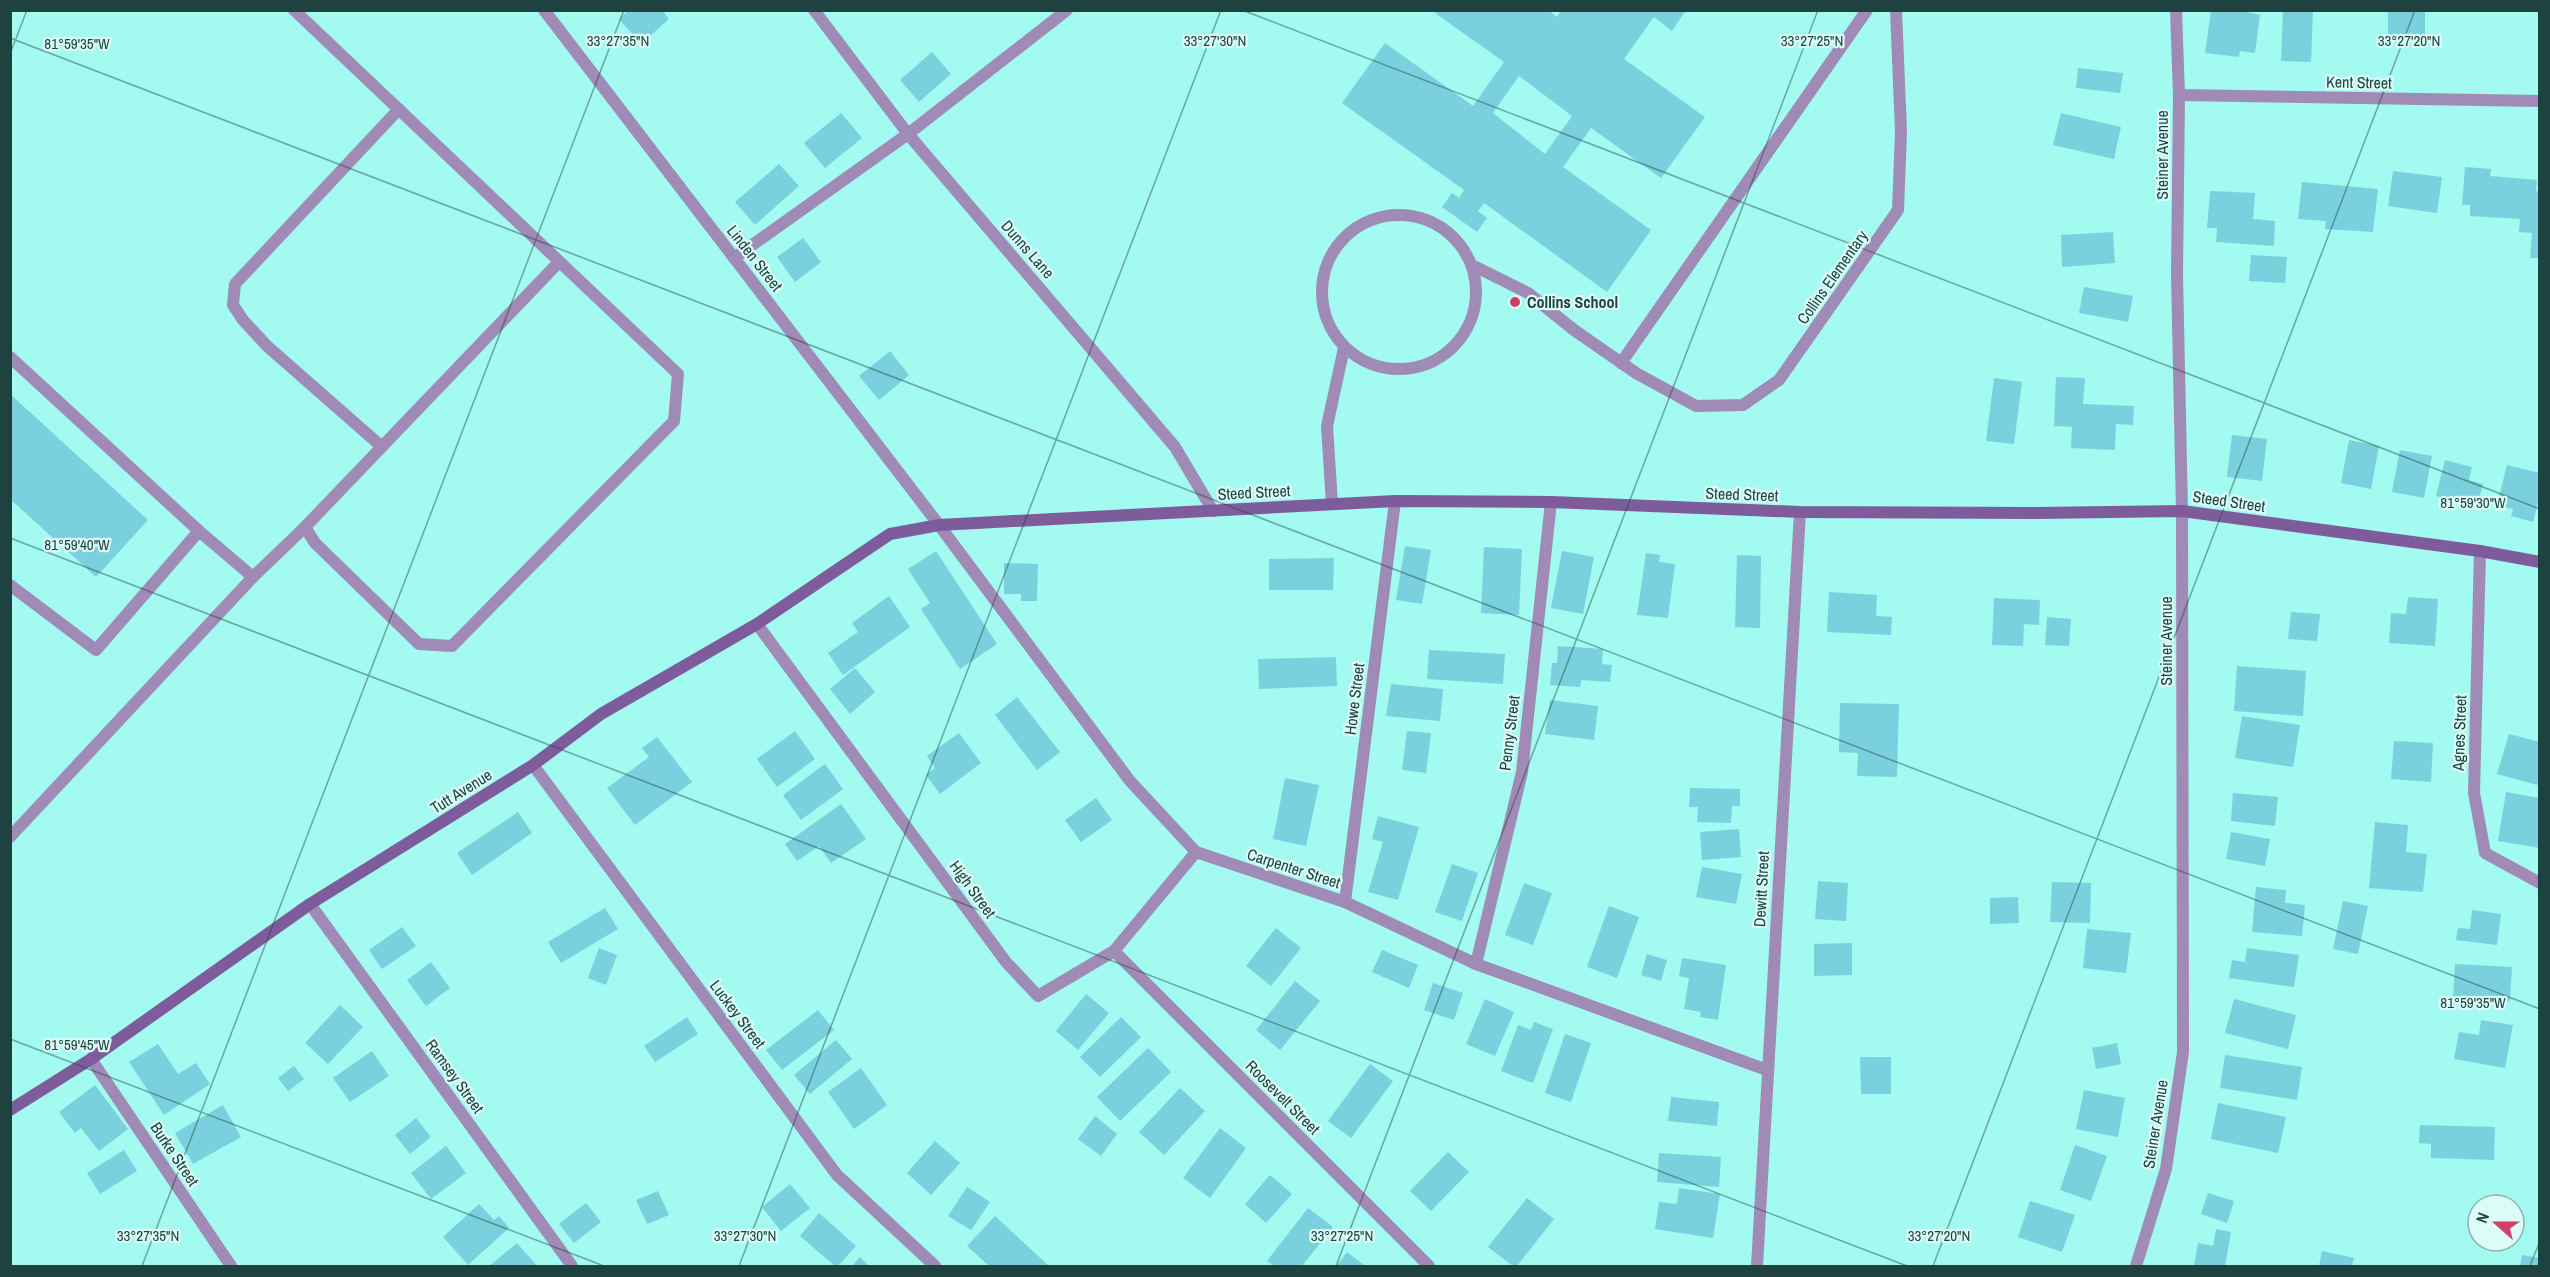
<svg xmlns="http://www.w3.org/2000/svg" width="2550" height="1277" font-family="'Archivo Narrow',sans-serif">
	<rect width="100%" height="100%" fill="#a3faf1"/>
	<g fill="#7bd0dd" fill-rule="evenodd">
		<path d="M 629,10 L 662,10 L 669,19 L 641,44 L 619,19 Z"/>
		<path d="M 1437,10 L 1548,10 L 1557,17 L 1561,10 L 1686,10 L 1672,31 L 1654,17 L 1624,59 L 1705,117 L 1661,178 L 1591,128 L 1563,167 L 1651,230 L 1607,292 L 1484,203 L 1478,211 L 1487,218 L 1477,232 L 1442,207 L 1452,193 L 1459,198 L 1464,190 L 1342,103 L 1385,43 L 1473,106 L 1504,62 L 1435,13 ZM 1519,76 L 1572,116 L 1545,154 L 1493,113 Z"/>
		<path d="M 2211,10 L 2239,10 L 2260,15 L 2255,53 L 2240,51 L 2239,57 L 2205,53 Z"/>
		<path d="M 2283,10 L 2313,11 L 2311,62 L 2281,61 Z"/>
		<path d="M 2388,10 L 2425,10 L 2425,39 L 2388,38 Z"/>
		<path d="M 932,52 L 951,74 L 919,102 L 900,80 Z"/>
		<path d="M 2078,68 L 2123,73 L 2120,93 L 2076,88 Z"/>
		<path d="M 841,113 L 862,138 L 825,168 L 804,143 Z"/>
		<path d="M 2061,113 L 2121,127 L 2114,159 L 2053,145 Z"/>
		<path d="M 779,164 L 799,186 L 755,225 L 735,202 Z"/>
		<path d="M 2465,167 L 2491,169 L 2490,176 L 2537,180 L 2536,191 L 2540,192 L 2540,258 L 2530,258 L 2532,233 L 2519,232 L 2520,219 L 2470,216 L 2470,205 L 2462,205 Z"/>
		<path d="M 2393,171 L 2442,177 L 2437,213 L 2388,206 Z"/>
		<path d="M 2302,182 L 2378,189 L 2373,232 L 2325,229 L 2326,221 L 2298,219 Z"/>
		<path d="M 2210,191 L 2255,193 L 2253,219 L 2275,221 L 2274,246 L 2216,242 L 2217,228 L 2207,228 Z"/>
		<path d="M 2113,232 L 2115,263 L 2062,267 L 2061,235 Z"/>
		<path d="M 803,238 L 821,262 L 795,282 L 777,257 Z"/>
		<path d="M 2251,255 L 2287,257 L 2285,283 L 2249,281 Z"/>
		<path d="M 2084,287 L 2133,296 L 2128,322 L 2079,313 Z"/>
		<path d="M 890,351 L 909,375 L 879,400 L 859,376 Z"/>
		<path d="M 2056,377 L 2085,378 L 2083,404 L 2134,406 L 2133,425 L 2116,424 L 2115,450 L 2071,448 L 2072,427 L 2054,426 Z"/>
		<path d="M 1994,378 L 2022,382 L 2014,444 L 1986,441 Z"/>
		<path d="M 10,394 L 148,520 L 96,577 L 10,499 Z"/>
		<path d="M 2232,435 L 2267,439 L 2262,481 L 2227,477 Z"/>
		<path d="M 2349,440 L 2379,446 L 2371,489 L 2341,483 Z"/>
		<path d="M 2400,450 L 2432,456 L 2424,498 L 2392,492 Z"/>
		<path d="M 2445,460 L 2472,467 L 2469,480 L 2483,484 L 2477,507 L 2436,496 Z"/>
		<path d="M 2507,465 L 2540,473 L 2540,494 L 2533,522 L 2511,516 L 2513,509 L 2497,505 Z"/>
		<path d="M 1405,546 L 1431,550 L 1422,604 L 1396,600 Z"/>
		<path d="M 1484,547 L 1522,549 L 1519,615 L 1481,613 Z"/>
		<path d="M 936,551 L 997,644 L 960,669 L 921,609 L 930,603 L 908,569 Z"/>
		<path d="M 1562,551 L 1594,557 L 1583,614 L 1551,608 Z"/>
		<path d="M 1646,553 L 1660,555 L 1659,562 L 1675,564 L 1668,618 L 1637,615 Z"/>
		<path d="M 1737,555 L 1761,556 L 1760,628 L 1735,627 Z"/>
		<path d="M 1334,558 L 1333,590 L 1269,590 L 1269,559 Z"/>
		<path d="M 1004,563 L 1038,564 L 1037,601 L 1021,601 L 1021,594 L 1004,594 Z"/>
		<path d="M 1829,592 L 1877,595 L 1876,616 L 1892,617 L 1891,635 L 1827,632 Z"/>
		<path d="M 889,596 L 910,627 L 843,675 L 828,653 L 858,632 L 852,623 Z"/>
		<path d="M 2408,597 L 2438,599 L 2435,646 L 2389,643 L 2391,613 L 2406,614 Z"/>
		<path d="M 1994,598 L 2040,600 L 2039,625 L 2024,624 L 2023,646 L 1992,645 Z"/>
		<path d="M 2291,612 L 2320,614 L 2317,641 L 2288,639 Z"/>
		<path d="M 2047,617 L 2071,619 L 2069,646 L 2045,645 Z"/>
		<path d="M 1558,646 L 1603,649 L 1602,664 L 1612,665 L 1610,682 L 1581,680 L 1580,687 L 1550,685 L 1552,663 L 1557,663 Z"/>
		<path d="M 1429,650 L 1505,654 L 1503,684 L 1427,679 Z"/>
		<path d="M 1336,657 L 1337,686 L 1259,689 L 1258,659 Z"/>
		<path d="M 2237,666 L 2306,671 L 2303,716 L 2234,711 Z"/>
		<path d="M 855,668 L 875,692 L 850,714 L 830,689 Z"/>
		<path d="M 1391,684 L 1443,689 L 1440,721 L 1386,716 Z"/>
		<path d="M 1017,697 L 1060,752 L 1037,770 L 995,715 Z"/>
		<path d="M 1550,700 L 1598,706 L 1594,740 L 1545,734 Z"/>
		<path d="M 1840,703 L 1899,704 L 1897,777 L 1857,776 L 1858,753 L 1839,752 Z"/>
		<path d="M 2242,716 L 2300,725 L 2293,767 L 2235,758 Z"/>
		<path d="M 795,731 L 815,759 L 777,787 L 757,759 Z"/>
		<path d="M 1407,731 L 1431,733 L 1426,773 L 1402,770 Z"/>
		<path d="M 959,733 L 981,763 L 940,794 L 926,775 L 935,768 L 927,756 Z"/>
		<path d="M 2509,734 L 2540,742 L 2540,777 L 2537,785 L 2497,774 Z"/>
		<path d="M 657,737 L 692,782 L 635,825 L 607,788 L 649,757 L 642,748 Z"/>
		<path d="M 2394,741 L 2433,743 L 2431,782 L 2391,779 Z"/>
		<path d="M 825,764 L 843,789 L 801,820 L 783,795 Z"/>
		<path d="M 1285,778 L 1319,785 L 1306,846 L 1273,839 Z"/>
		<path d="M 1690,788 L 1740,789 L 1740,806 L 1732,806 L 1731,823 L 1697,822 L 1698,807 L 1689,807 Z"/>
		<path d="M 2506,792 L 2540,798 L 2540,848 L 2498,841 Z"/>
		<path d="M 2233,793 L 2278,797 L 2275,826 L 2231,821 Z"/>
		<path d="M 1096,798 L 1112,820 L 1081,842 L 1065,820 Z"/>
		<path d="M 841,804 L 866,839 L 831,863 L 819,846 L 797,861 L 785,844 Z"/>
		<path d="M 518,812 L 532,833 L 472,875 L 457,853 Z"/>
		<path d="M 1378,816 L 1419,827 L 1398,900 L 1368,892 L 1383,842 L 1372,839 Z"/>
		<path d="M 2375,822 L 2408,825 L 2406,852 L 2427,854 L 2423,892 L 2369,888 Z"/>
		<path d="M 1739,829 L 1741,857 L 1702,860 L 1700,832 Z"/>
		<path d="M 2231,832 L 2270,839 L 2265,866 L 2226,859 Z"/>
		<path d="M 1452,864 L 1478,873 L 1462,921 L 1435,912 Z"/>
		<path d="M 1702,867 L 1742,874 L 1736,904 L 1696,897 Z"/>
		<path d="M 1818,881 L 1848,883 L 1846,921 L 1815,919 Z"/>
		<path d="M 2052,882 L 2091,883 L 2090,923 L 2050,922 Z"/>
		<path d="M 1524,883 L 1552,893 L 1533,945 L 1505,935 Z"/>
		<path d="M 2256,887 L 2286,890 L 2285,903 L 2305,905 L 2302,936 L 2252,932 Z"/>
		<path d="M 2018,897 L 2019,923 L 1990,924 L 1990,898 Z"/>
		<path d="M 2343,901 L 2368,906 L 2358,954 L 2333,949 Z"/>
		<path d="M 1609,906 L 1639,917 L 1617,978 L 1587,967 Z"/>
		<path d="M 605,908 L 618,929 L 561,963 L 548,942 Z"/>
		<path d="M 2472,910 L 2501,914 L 2497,945 L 2456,940 L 2458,928 L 2470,929 Z"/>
		<path d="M 402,927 L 416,946 L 382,969 L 369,950 Z"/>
		<path d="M 1276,928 L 1301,948 L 1271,986 L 1246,966 Z"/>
		<path d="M 2087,929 L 2131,933 L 2126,973 L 2083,968 Z"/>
		<path d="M 1852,943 L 1852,975 L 1814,976 L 1814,944 Z"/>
		<path d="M 599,948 L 617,955 L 606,985 L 588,978 Z"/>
		<path d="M 2247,948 L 2299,955 L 2294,987 L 2229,978 L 2232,960 L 2245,962 Z"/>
		<path d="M 1382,950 L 1418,965 L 1409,988 L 1372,972 Z"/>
		<path d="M 1647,954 L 1667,960 L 1661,981 L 1641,975 Z"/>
		<path d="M 1682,958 L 1726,965 L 1718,1020 L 1700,1017 L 1701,1012 L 1684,1009 L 1689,978 L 1679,976 Z"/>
		<path d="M 431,962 L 450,988 L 426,1006 L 407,980 Z"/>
		<path d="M 2455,964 L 2512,967 L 2510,1001 L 2453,998 Z"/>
		<path d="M 1295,981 L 1320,1001 L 1280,1050 L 1256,1030 Z"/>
		<path d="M 1433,983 L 1463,993 L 1454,1020 L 1424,1010 Z"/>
		<path d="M 1086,994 L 1109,1013 L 1078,1050 L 1056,1031 Z"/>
		<path d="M 1485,999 L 1514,1012 L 1495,1056 L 1466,1044 Z"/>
		<path d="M 2234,999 L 2296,1015 L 2288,1049 L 2225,1033 Z"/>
		<path d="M 340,1005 L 363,1027 L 328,1064 L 305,1043 Z"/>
		<path d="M 818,1010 L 834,1030 L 782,1070 L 766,1050 Z"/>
		<path d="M 687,1017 L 698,1034 L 655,1062 L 644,1046 Z"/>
		<path d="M 1121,1017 L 1141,1037 L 1100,1077 L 1080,1057 Z"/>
		<path d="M 2481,1020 L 2513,1025 L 2505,1068 L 2454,1059 L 2459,1032 L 2479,1035 Z"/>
		<path d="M 1534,1022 L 1553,1029 L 1533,1083 L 1501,1071 L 1518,1025 L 1531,1030 Z"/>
		<path d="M 1565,1034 L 1591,1043 L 1571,1102 L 1545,1093 Z"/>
		<path d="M 836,1040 L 852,1059 L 810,1094 L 794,1075 Z"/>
		<path d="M 2117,1043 L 2121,1064 L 2096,1069 L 2092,1048 Z"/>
		<path d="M 158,1044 L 178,1074 L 196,1063 L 210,1084 L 164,1115 L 129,1062 Z"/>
		<path d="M 1148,1048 L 1171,1072 L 1120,1121 L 1097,1097 Z"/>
		<path d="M 372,1051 L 389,1076 L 350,1102 L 333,1078 Z"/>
		<path d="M 2225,1055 L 2302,1067 L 2297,1100 L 2220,1088 Z"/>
		<path d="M 1860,1057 L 1891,1057 L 1891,1094 L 1861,1094 Z"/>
		<path d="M 1370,1064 L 1393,1081 L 1351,1138 L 1328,1121 Z"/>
		<path d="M 294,1066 L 304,1079 L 288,1091 L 278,1078 Z"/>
		<path d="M 861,1068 L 887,1105 L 854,1129 L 828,1092 Z"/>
		<path d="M 95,1085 L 128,1129 L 99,1151 L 81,1128 L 75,1133 L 59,1112 Z"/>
		<path d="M 1180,1088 L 1205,1111 L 1164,1155 L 1139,1132 Z"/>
		<path d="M 2084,1090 L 2125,1098 L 2118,1137 L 2076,1129 Z"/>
		<path d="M 1671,1097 L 1719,1102 L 1717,1126 L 1668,1121 Z"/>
		<path d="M 2218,1103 L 2286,1117 L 2278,1153 L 2211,1139 Z"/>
		<path d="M 223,1105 L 241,1137 L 193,1164 L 175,1133 Z"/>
		<path d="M 1095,1116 L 1117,1134 L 1101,1156 L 1078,1139 Z"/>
		<path d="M 416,1118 L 431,1137 L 410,1154 L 395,1135 Z"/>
		<path d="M 2420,1125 L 2495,1127 L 2494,1160 L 2431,1158 L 2431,1144 L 2419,1143 Z"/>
		<path d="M 1220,1128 L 1246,1148 L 1210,1198 L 1183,1178 Z"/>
		<path d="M 935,1141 L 960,1163 L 931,1195 L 907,1173 Z"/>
		<path d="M 2075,1145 L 2107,1156 L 2091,1201 L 2060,1190 Z"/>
		<path d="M 446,1146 L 466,1173 L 431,1199 L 411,1173 Z"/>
		<path d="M 124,1150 L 137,1171 L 100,1194 L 87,1173 Z"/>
		<path d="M 1448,1152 L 1469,1172 L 1431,1211 L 1410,1191 Z"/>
		<path d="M 1659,1153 L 1721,1157 L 1719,1187 L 1657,1182 Z"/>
		<path d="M 1270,1175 L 1292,1194 L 1266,1223 L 1245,1204 Z"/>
		<path d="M 790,1184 L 810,1208 L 781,1231 L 762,1207 Z"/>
		<path d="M 967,1187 L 990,1202 L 971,1230 L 948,1216 Z"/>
		<path d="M 1679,1188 L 1720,1194 L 1713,1238 L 1655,1229 L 1659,1202 L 1677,1204 Z"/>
		<path d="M 658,1191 L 669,1215 L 647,1224 L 636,1200 Z"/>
		<path d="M 2208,1193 L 2234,1201 L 2227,1223 L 2201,1214 Z"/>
		<path d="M 1527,1198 L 1554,1219 L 1517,1266 L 1513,1266 L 1488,1247 Z"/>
		<path d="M 2030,1201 L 2075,1215 L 2062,1252 L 2018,1237 Z"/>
		<path d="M 586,1203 L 601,1222 L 574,1243 L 559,1224 Z"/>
		<path d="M 479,1204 L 494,1220 L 499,1216 L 509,1228 L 468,1265 L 443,1237 Z"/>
		<path d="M 1308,1208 L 1333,1227 L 1302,1266 L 1275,1266 L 1267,1261 Z"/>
		<path d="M 819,1213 L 856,1246 L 838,1266 L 835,1266 L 800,1236 Z"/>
		<path d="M 995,1216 L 1049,1266 L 989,1266 L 967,1246 Z"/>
		<path d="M 2216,1229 L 2231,1232 L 2225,1266 L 2194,1266 L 2198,1243 L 2213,1246 Z"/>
		<path d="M 517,1243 L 537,1266 L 489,1266 Z"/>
		<path d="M 2322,1251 L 2354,1258 L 2352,1266 L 2319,1266 Z"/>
		<path d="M 1347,1252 L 1365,1266 L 1336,1266 Z"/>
		<path d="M 2522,1255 L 2540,1258 L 2540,1266 L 2520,1266 Z"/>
		<path d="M 860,1257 L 869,1266 L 852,1266 Z"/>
	</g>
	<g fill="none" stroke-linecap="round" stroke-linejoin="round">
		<g stroke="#a08ab6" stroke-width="12">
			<path d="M 294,10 L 678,374 L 674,421 L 452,646 L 419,644 L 315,543 L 305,527 L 559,262"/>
			<path d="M 814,10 L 908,134 L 1175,447 L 1213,511"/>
			<circle cx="1399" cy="292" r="77"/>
			<path d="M 1476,267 L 1528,293 L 1574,330 L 1636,373 L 1696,406 L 1743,405 L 1779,380 L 1898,210 L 1901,132 L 1896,10"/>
			<path d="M 10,357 L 199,531 L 96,650 L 10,585"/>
			<path d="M 1621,363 L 1867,10"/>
			<path d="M 381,446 L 267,346 L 243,320 L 233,305 L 235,284 L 399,109"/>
			<path d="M 1332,504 L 1327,426 L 1344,348"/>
			<path d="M 253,577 L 305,527"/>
			<path d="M 10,837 L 253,577 L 199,531"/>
		</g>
		<g stroke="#a08ab6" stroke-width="12">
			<path d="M 544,10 L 939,525 L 1130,781 L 1196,852 L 1345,902 L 1476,964 L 1767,1070"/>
			<path d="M 2179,95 L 2540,101"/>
			<path d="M 734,258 L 908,134 L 1067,10"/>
			<path d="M 2480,551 L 2474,793 L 2485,853 L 2540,883"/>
			<path d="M 757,624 L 1006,962 L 1038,996 L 1114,951 L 1196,852"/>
			<path d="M 533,765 L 837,1175 L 935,1266"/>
			<path d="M 1345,902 L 1395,501"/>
			<path d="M 310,904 L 572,1266"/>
			<path d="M 1114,951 L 1429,1266"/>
			<path d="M 1476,964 L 1522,772 L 1551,502"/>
			<path d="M 91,1059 L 231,1266"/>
			<path d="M 1757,1266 L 1800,512"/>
			<path d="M 2136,1266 L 2166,1169 L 2183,1052 L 2182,511 L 2177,274 L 2179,95 L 2176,10"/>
		</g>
		<path stroke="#7e5c9c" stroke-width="12" d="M 10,1110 L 91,1059 L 310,904 L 533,765 L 601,714 L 757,624 L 890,534 L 939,525 L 1395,501 L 1551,502 L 1800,512 L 2036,513 L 2182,511 L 2480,551 L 2540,562"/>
	</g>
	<path fill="none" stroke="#1e423f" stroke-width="1.5" stroke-opacity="0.45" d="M 1242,10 L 2540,509M 10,38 L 2540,1009M 10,54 L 27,10M 10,538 L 1907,1266M 10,1039 L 604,1266M 142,1266 L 624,10M 739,1266 L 1221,10M 1336,1266 L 1818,10M 1933,1266 L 2415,10M 2530,1266 L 2540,1241"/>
	<circle fill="#ce4067" stroke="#dcfcf8" stroke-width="2" cx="1515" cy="302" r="6"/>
	<g text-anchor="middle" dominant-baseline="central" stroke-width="4.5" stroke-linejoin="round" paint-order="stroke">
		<g font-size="16" fill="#1e423f" stroke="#dcfcf8">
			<text transform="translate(2359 82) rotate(1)">Kent Street</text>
			<text transform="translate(2162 155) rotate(-90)">Steiner Avenue</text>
			<text transform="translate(1028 249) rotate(49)">Dunns Lane</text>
			<text transform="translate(755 258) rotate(52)">Linden Street</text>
			<text transform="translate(1832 277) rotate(-55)">Collins Elementary</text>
			<text transform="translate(1254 492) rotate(-3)">Steed Street</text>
			<text transform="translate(1742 494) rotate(2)">Steed Street</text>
			<text transform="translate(2229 501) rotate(8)">Steed Street</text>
			<text transform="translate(2166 641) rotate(-90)">Steiner Avenue</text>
			<text transform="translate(1354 699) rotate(-83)">Howe Street</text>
			<text transform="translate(1509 733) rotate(-83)">Penny Street</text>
			<text transform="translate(2459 733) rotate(-88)">Agnes Street</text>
			<text transform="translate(461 791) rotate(-32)">Tutt Avenue</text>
			<text transform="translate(1294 868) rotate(18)">Carpenter Street</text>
			<text transform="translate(973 889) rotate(54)">High Street</text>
			<text transform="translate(1761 889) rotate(-87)">Dewitt Street</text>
			<text transform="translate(738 1014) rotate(53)">Luckey Street</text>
			<text transform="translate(455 1076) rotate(54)">Ramsey Street</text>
			<text transform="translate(1283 1097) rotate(45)">Roosevelt Street</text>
			<text transform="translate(2155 1124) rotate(-81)">Steiner Avenue</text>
			<text transform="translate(175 1154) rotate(56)">Burke Street</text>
		</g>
		<g font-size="16" font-weight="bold" fill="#1e423f" stroke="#dcfcf8" text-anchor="start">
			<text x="1527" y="302">Collins School</text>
		</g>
	</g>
	<g font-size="15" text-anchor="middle" fill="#1e423f" stroke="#dcfcf8" stroke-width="4.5" stroke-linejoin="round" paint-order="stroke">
		<text x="1812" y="46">33°27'25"N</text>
		<text x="618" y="46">33°27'35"N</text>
		<text x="1215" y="46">33°27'30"N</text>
		<text x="2409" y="46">33°27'20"N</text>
		<text x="77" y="49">81°59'35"W</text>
		<text x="2473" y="508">81°59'30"W</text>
		<text x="77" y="550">81°59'40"W</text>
		<text x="2473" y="1008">81°59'35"W</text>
		<text x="77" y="1050">81°59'45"W</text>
		<text x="148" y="1241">33°27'35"N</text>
		<text x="745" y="1241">33°27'30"N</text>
		<text x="1342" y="1241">33°27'25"N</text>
		<text x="1939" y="1241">33°27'20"N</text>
	</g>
	<rect width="2550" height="1277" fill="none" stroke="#1e423f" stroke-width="24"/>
	<g transform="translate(2496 1223) rotate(291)"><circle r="28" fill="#dcfcf8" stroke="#90b2ae" stroke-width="1.5"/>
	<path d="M0-4.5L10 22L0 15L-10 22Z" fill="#ce4067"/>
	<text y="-9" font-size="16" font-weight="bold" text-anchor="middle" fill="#1e423f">N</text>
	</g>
</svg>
